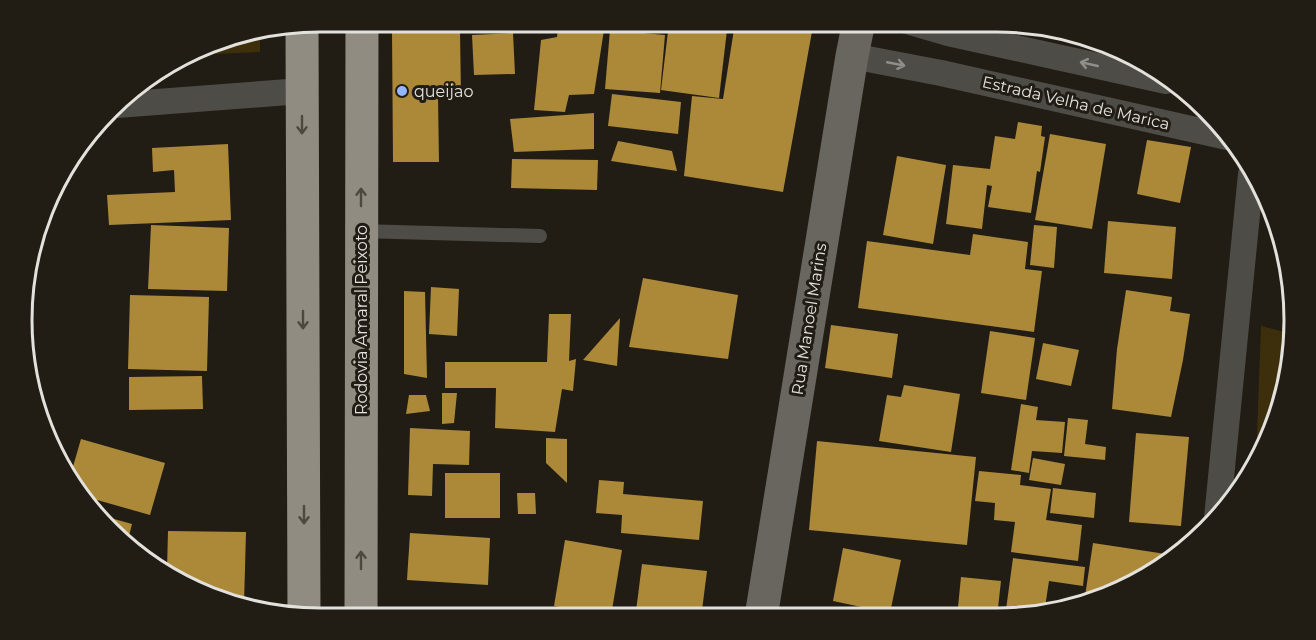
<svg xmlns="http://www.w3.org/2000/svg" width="1316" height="640" font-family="Montserrat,sans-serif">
	<rect width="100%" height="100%" fill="#211d14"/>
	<g fill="#3e2f0c">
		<path d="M 260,31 L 260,52 L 190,55 L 224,37 Z"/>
		<path d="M 1261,326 L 1292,334 L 1272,435 L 1256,462 Z"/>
	</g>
	<g fill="#ac8839">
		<path d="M 768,21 L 806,21 L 813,26 L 783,192 L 684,176 L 692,96 L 723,99 L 735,23 Z"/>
		<path d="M 669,23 L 727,30 L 719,98 L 661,90 Z"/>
		<path d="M 558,28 L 604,30 L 594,94 L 569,95 L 565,112 L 534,110 L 541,40 L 557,37 Z"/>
		<path d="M 460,30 L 461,97 L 438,98 L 439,162 L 393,162 L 392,31 Z"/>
		<path d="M 610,30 L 665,35 L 660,93 L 605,89 Z"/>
		<path d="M 513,33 L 515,74 L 474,75 L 472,35 Z"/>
		<path d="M 612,94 L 681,102 L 678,134 L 608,126 Z"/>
		<path d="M 594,113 L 594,149 L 514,152 L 510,119 Z"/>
		<path d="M 1018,122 L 1042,126 L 1041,136 L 1045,137 L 1040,172 L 1037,171 L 1031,213 L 988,207 L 992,186 L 987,185 L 982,229 L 946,224 L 953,165 L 990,169 L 995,136 L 1015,139 Z"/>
		<path d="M 1050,134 L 1106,144 L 1092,229 L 1035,220 Z"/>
		<path d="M 1147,140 L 1191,147 L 1180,203 L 1137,194 Z"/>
		<path d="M 618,141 L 672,151 L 677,171 L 611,161 Z"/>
		<path d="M 228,144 L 231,220 L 109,225 L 107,195 L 175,192 L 174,170 L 153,172 L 152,148 Z"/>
		<path d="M 897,156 L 946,165 L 933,244 L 883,235 Z"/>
		<path d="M 512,159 L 598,160 L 597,190 L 511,188 Z"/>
		<path d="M 1108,221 L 1176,227 L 1172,279 L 1104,273 Z"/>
		<path d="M 151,225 L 229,228 L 227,291 L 148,289 Z"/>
		<path d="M 1034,225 L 1057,227 L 1054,268 L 1030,265 Z"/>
		<path d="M 973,234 L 1028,242 L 1025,269 L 1042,271 L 1034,332 L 858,308 L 867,241 L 970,255 Z"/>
		<path d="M 643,278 L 738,295 L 728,359 L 629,347 Z"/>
		<path d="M 431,287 L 459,289 L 457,336 L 429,334 Z"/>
		<path d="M 1126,290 L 1172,297 L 1170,311 L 1190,314 L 1183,360 L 1171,417 L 1112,409 L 1117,349 Z"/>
		<path d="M 404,291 L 425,292 L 427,378 L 404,374 Z"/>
		<path d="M 130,295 L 209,297 L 207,371 L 128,369 Z"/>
		<path d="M 549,314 L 571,314 L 569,361 L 576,359 L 573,391 L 562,389 L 555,432 L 495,428 L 496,388 L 445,388 L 445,362 L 547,362 Z"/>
		<path d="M 620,318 L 617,366 L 583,360 Z"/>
		<path d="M 831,325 L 898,334 L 892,378 L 825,368 Z"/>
		<path d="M 990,331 L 1035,338 L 1026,400 L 981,393 Z"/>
		<path d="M 1043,343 L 1079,350 L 1071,386 L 1036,379 Z"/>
		<path d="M 202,376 L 203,409 L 129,410 L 129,377 Z"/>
		<path d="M 904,385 L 960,394 L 951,452 L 879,441 L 887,395 L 901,397 Z"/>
		<path d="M 442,393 L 457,393 L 454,423 L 442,424 Z"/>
		<path d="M 409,395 L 426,395 L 430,411 L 406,414 Z"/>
		<path d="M 1021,404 L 1038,407 L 1036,420 L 1065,422 L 1062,453 L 1032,451 L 1029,473 L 1011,470 Z"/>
		<path d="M 1068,418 L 1088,420 L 1085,444 L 1106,447 L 1105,460 L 1064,456 Z"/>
		<path d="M 410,428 L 470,431 L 469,465 L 433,464 L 432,496 L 408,495 Z"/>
		<path d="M 1136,433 L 1189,437 L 1181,526 L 1129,522 Z"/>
		<path d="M 546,438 L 567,439 L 567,483 L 546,463 Z"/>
		<path d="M 81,439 L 165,463 L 150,515 L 83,496 L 70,477 Z"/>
		<path d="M 817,441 L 976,457 L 967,545 L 809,530 Z"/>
		<path d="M 1033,458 L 1065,464 L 1061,485 L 1029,480 Z"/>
		<path d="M 979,471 L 1021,475 L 1020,485 L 1051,489 L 1046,520 L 1082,525 L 1078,561 L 1011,552 L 1015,522 L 994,520 L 995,503 L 975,501 Z"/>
		<rect x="445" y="473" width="55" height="45"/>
		<path d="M 599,480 L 624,482 L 623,494 L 703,501 L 699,540 L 621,533 L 622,515 L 596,513 Z"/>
		<path d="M 1053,488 L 1096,493 L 1094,518 L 1050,513 Z"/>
		<path d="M 517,493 L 535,493 L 536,514 L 518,514 Z"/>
		<path d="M 96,514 L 132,524 L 127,544 L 109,532 Z"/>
		<path d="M 168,531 L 246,532 L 244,604 L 205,596 L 167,570 Z"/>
		<path d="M 410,533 L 490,538 L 488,585 L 407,580 Z"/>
		<path d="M 565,540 L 622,550 L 611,616 L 554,606 Z"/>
		<path d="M 1093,543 L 1179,556 L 1110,596 L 1084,603 Z"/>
		<path d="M 843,548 L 901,560 L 890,613 L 833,601 Z"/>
		<path d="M 1013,558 L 1085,567 L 1083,586 L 1049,581 L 1044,614 L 1035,616 L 1005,617 Z"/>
		<path d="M 642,564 L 707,571 L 701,618 L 636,611 Z"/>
		<path d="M 961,577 L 1001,581 L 997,617 L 957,617 Z"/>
	</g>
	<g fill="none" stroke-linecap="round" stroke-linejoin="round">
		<path stroke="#4e4c47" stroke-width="14" d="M 361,231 L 540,236"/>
		<g stroke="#4e4c47" stroke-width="26">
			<path d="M 907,21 L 948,33 L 1166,81"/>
			<path d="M 852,56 L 941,73 L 1227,137"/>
			<path d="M 117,105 L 302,91"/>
			<path d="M 1217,518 L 1251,174"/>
		</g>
		<path stroke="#69665f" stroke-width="33" d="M 761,617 L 852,56 L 859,21"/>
		<g stroke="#918c81" stroke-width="33">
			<path d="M 302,24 L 304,616"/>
			<path d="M 361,619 L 362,21"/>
		</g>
	</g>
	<defs><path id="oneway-shaft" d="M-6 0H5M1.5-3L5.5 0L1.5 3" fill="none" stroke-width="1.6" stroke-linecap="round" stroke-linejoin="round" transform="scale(1.5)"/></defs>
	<g stroke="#918f8a">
		<use href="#oneway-shaft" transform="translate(896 64) rotate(11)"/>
		<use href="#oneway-shaft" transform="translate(1089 64) rotate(-167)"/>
	</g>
	<g stroke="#4e4940">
		<use href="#oneway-shaft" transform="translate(302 125) rotate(90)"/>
		<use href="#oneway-shaft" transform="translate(361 197) rotate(-90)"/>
		<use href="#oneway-shaft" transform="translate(303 320) rotate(90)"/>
		<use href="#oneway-shaft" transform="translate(304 515) rotate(90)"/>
		<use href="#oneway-shaft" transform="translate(361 560) rotate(-90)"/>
	</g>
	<circle fill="#95b6fd" stroke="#211d14" stroke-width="2" cx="402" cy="91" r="6"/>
	<g text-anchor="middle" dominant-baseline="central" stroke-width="6" stroke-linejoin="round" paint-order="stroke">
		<g font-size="16" fill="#e3e1db" stroke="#211d14" text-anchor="start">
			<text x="414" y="91">queijao</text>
		</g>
		<g font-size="16" fill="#e3e1db" stroke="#211d14">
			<text transform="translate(1076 103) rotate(13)">Estrada Velha de Marica</text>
			<text transform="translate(809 319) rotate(-81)">Rua Manoel Marins</text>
			<text transform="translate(361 320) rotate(-90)">Rodovia Amaral Peixoto</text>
		</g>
	</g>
	<path d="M0 0H1316V640H0ZM320 32H996A288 288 0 0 1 1284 320V320A288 288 0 0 1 996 608H320A288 288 0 0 1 32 320V320A288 288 0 0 1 320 32Z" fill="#211d14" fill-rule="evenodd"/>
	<path fill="none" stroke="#e3e1db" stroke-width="3" d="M320 32H996A288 288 0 0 1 1284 320V320A288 288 0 0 1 996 608H320A288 288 0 0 1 32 320V320A288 288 0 0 1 320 32Z"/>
</svg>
